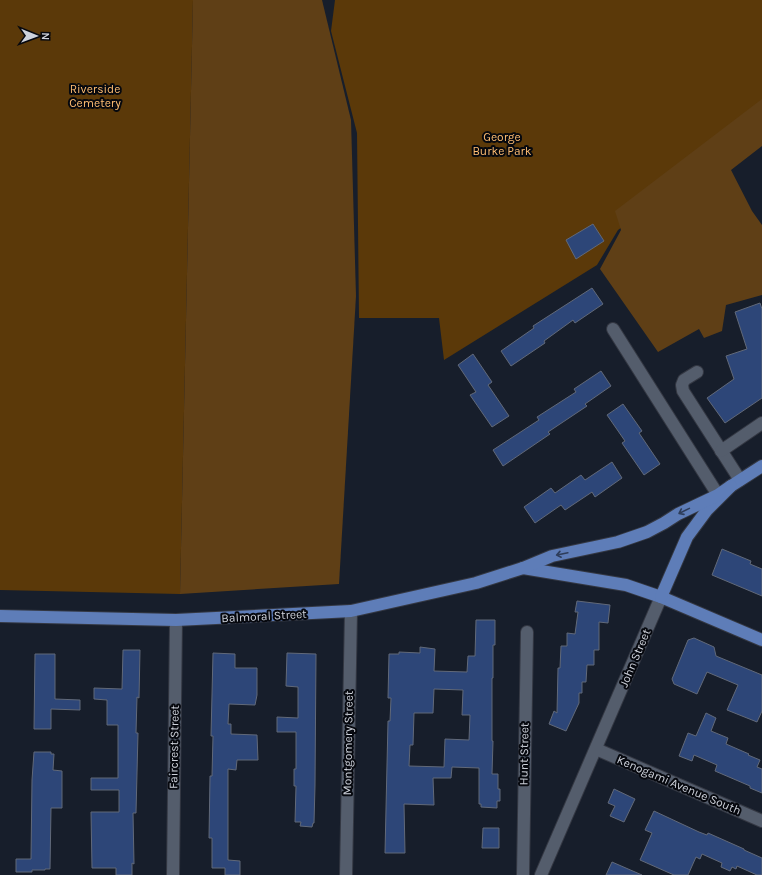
<svg xmlns="http://www.w3.org/2000/svg" width="762" height="875" font-family="Karla,sans-serif">
	<rect width="100%" height="100%" fill="#171e2b"/>
	<g fill="#5b3909">
		<path d="M 0,0 L 193,0 L 180,594 L 0,590 Z"/>
		<path d="M 335,0 L 762,0 L 762,138 L 697,173 L 618,230 L 597,265 L 444,360 L 439,318 L 359,318 L 357,133 L 331,31 Z"/>
	</g>
	<g fill="#5f3f16">
		<path d="M 193,0 L 322,0 L 351,120 L 356,296 L 339,584 L 180,594 Z"/>
		<path d="M 762,99 L 762,146 L 731,170 L 752,211 L 762,225 L 762,295 L 726,305 L 722,331 L 704,338 L 699,329 L 658,352 L 600,269 L 621,230 L 615,211 Z"/>
	</g>
	<g fill="#2d4678" stroke="#616979" fill-rule="evenodd">
		<path d="M 593,224 L 604,241 L 576,259 L 566,240 Z"/>
		<path d="M 592,288 L 603,304 L 575,323 L 573,320 L 544,341 L 545,343 L 511,366 L 501,351 L 534,328 L 533,326 Z"/>
		<path d="M 760,303 L 762,309 L 762,398 L 725,423 L 707,398 L 734,379 L 726,356 L 747,349 L 735,312 Z"/>
		<path d="M 473,354 L 492,382 L 488,385 L 509,416 L 492,427 L 470,395 L 476,392 L 458,365 Z"/>
		<path d="M 601,371 L 611,386 L 585,404 L 587,406 L 548,432 L 550,434 L 503,466 L 493,450 L 539,420 L 537,417 L 576,392 L 574,389 Z"/>
		<path d="M 623,404 L 642,431 L 639,433 L 660,464 L 644,475 L 622,443 L 625,441 L 607,415 Z"/>
		<path d="M 612,462 L 622,478 L 595,497 L 592,492 L 565,510 L 561,505 L 535,523 L 524,507 L 551,488 L 555,493 L 581,475 L 585,480 Z"/>
		<path d="M 722,549 L 751,561 L 750,564 L 762,569 L 762,596 L 712,575 Z"/>
		<path d="M 577,601 L 610,605 L 608,623 L 599,622 L 599,650 L 594,650 L 594,665 L 587,665 L 586,682 L 582,682 L 582,693 L 579,693 L 579,703 L 566,731 L 549,724 L 554,711 L 557,713 L 558,668 L 560,668 L 561,646 L 567,646 L 567,633 L 575,634 L 578,612 L 575,612 Z"/>
		<path d="M 476,620 L 495,620 L 495,645 L 493,645 L 493,678 L 492,678 L 492,741 L 493,741 L 492,774 L 498,774 L 498,789 L 500,789 L 500,801 L 497,801 L 497,808 L 481,807 L 481,804 L 479,804 L 479,768 L 452,767 L 451,778 L 433,778 L 434,805 L 404,804 L 405,853 L 385,853 L 388,721 L 390,721 L 391,698 L 388,698 L 389,654 L 399,654 L 399,652 L 420,653 L 420,647 L 435,649 L 434,671 L 467,672 L 468,656 L 475,656 ZM 434,689 L 463,690 L 462,715 L 470,715 L 469,740 L 445,739 L 444,767 L 409,766 L 410,745 L 413,745 L 414,713 L 433,713 Z"/>
		<path d="M 694,638 L 714,647 L 716,656 L 762,675 L 762,711 L 757,722 L 727,710 L 738,685 L 707,672 L 697,694 L 674,684 L 672,679 L 688,640 Z"/>
		<path d="M 123,650 L 140,650 L 139,698 L 137,697 L 136,733 L 138,733 L 136,813 L 133,813 L 134,864 L 132,863 L 132,875 L 116,875 L 116,868 L 92,868 L 91,812 L 119,812 L 119,790 L 91,790 L 91,778 L 118,778 L 118,725 L 107,725 L 107,700 L 94,699 L 94,688 L 122,689 Z"/>
		<path d="M 213,653 L 235,654 L 235,668 L 257,668 L 257,695 L 255,705 L 229,704 L 228,724 L 231,724 L 231,734 L 257,735 L 258,760 L 237,760 L 236,770 L 228,769 L 228,860 L 240,861 L 240,875 L 225,875 L 225,868 L 212,868 L 212,838 L 209,838 L 210,776 L 212,776 L 213,736 L 211,736 Z"/>
		<path d="M 287,653 L 316,654 L 315,785 L 314,823 L 313,823 L 312,827 L 300,826 L 301,822 L 295,822 L 296,786 L 294,786 L 294,769 L 296,769 L 296,732 L 277,732 L 277,717 L 298,718 L 298,687 L 286,686 Z"/>
		<path d="M 35,654 L 55,654 L 55,699 L 80,700 L 80,710 L 51,709 L 51,729 L 34,729 Z"/>
		<path d="M 706,713 L 716,718 L 711,731 L 728,738 L 726,744 L 749,754 L 748,755 L 760,760 L 757,767 L 762,769 L 762,793 L 750,788 L 750,786 L 715,771 L 717,765 L 694,755 L 692,761 L 679,756 L 688,733 L 696,736 Z"/>
		<path d="M 34,752 L 51,752 L 51,754 L 54,754 L 53,770 L 62,771 L 62,808 L 51,808 L 50,869 L 45,869 L 45,870 L 32,870 L 32,872 L 16,872 L 16,859 L 31,859 L 32,780 Z"/>
		<path d="M 614,789 L 635,799 L 624,822 L 610,816 L 615,806 L 608,803 Z"/>
		<path d="M 654,811 L 699,832 L 707,835 L 708,833 L 744,849 L 744,850 L 762,858 L 762,875 L 757,875 L 737,866 L 736,869 L 732,867 L 730,871 L 721,867 L 722,863 L 702,854 L 700,859 L 696,857 L 688,875 L 674,875 L 640,860 L 652,833 L 645,830 Z"/>
		<path d="M 483,828 L 499,828 L 499,848 L 482,848 Z"/>
		<path d="M 612,862 L 642,875 L 606,875 Z"/>
	</g>
	<g fill="none" stroke-linecap="round" stroke-linejoin="round">
		<g stroke="#343843" stroke-width="14">
			<g id="minor">
				<path d="M 613,329 L 718,495"/>
				<path d="M 697,372 L 684,380 L 682,385 L 683,391 L 740,480"/>
				<path d="M 721,451 L 762,423"/>
				<path d="M 596,749 L 762,821"/>
				<path d="M 173,875 L 176,620"/>
				<path d="M 346,875 L 351,611"/>
				<path d="M 523,875 L 527,632"/>
				<path d="M 541,875 L 661,597"/>
			</g>
		</g>
		<g stroke="#343843" stroke-width="14">
			<g id="major">
				<path d="M 523,568 L 626,585 L 661,597 L 762,640"/>
				<path d="M 661,597 L 687,537 L 707,510 L 731,486 L 762,466"/>
				<path d="M 0,616 L 176,620 L 351,611 L 476,583 L 523,568 L 552,556 L 618,542 L 647,532 L 664,523 L 678,514 L 718,495 L 731,486"/>
			</g>
		</g>
		<use href="#minor" stroke="#545d6c" stroke-width="12"/>
		<use href="#major" stroke="#5e7db8" stroke-width="12"/>
	</g>
	<defs><path id="oneway-shaft" d="M-6 0H5M1.5-3L5.5 0L1.5 3" fill="none" stroke-width="1.6" stroke-linecap="round" stroke-linejoin="round"/></defs>
	<g stroke="#2e3d5a">
		<use href="#oneway-shaft" transform="translate(684 511) rotate(154)"/>
		<use href="#oneway-shaft" transform="translate(562 554) rotate(168)"/>
	</g>
	<g text-anchor="middle" dominant-baseline="central" stroke-width="4" stroke-linejoin="round" paint-order="stroke">
		<g font-size="12" fill="#febd72" stroke="#06080e">
			<text x="95" y="89">Riverside<tspan x="95" dy="14">Cemetery</tspan></text>
			<text x="502" y="137">George<tspan x="502" dy="14">Burke Park</tspan></text>
		</g>
		<g font-size="12" fill="#ced2db" stroke="#06080e">
			<text transform="translate(264 616) rotate(-3)">Balmoral Street</text>
			<text transform="translate(635 658) rotate(-67)">John Street</text>
			<text transform="translate(348 743) rotate(-89)">Montgomery Street</text>
			<text transform="translate(174 747) rotate(-89)">Faircrest Street</text>
			<text transform="translate(524 754) rotate(-89)">Hunt Street</text>
			<text transform="translate(679 785) rotate(23)">Kenogami Avenue South</text>
		</g>
	</g>
	<g transform="translate(36 36) rotate(91)" stroke="#06080e" stroke-width="3" paint-order="stroke">
	<path d="M0-3L7 15L0 10L-7 15Z" fill="#ced2db"/>
	<text y="-6" font-size="11" font-weight="bold" text-anchor="middle" fill="#ced2db">N</text>
	</g>
</svg>
